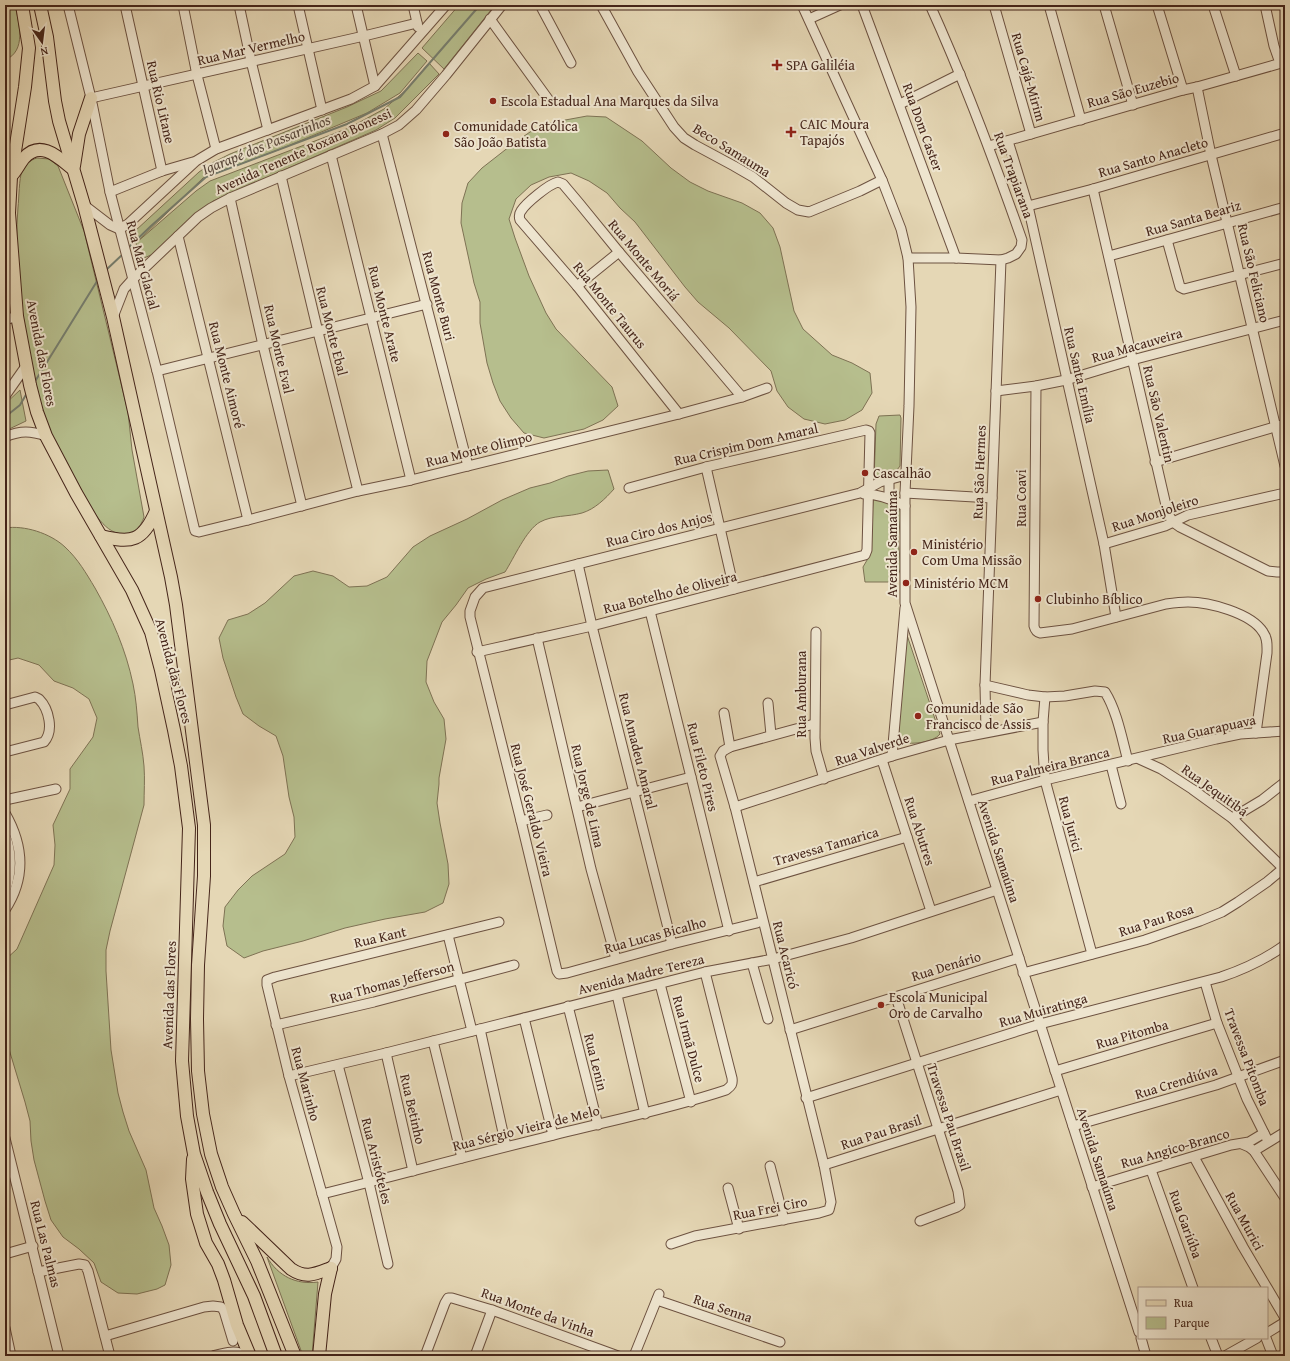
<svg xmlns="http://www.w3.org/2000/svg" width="1290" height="1361" font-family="'Gentium Book Plus',serif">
	<rect width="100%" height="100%" fill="#e5d7b5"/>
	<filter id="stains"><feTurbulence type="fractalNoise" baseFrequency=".005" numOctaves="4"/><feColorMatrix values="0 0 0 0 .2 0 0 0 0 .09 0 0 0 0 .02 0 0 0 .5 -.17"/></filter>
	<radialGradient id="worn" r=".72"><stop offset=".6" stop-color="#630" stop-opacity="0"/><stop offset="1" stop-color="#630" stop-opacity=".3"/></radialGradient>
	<g fill="#b6be8d" stroke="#7e7254">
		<path d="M 5,5 L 15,5 C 19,23 27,51 5,60 Z"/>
		<path d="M 459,5 L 495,5 L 444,69 L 422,48 Z"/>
		<path d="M 418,53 L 427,61 L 400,93 L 367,113 L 283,148 L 203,178 L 136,243 L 134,236 L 135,231 L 199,172 L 212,163 L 230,154 L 347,107 L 381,91 Z"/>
		<path d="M 429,63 L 439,74 L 395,118 L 376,130 L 213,201 L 151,255 L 144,258 L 139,255 L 136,243 L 196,191 L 210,181 L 349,128 L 384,109 L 406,90 Z"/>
		<path d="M 587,116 L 606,117 L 642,141 L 671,168 L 690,182 L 708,191 L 742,203 L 760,213 L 773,228 L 780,247 L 794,311 L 803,329 L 832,355 L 852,363 L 870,373 L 872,393 L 862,410 L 845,420 L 825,424 L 804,419 L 788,407 L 777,391 L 771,371 L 729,328 L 698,302 L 685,287 L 635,222 L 620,208 L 607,193 L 589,181 L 571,173 L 549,177 L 531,185 L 516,199 L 509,219 L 515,238 L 529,276 L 546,313 L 556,329 L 612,387 L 618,406 L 603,420 L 584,429 L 544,438 L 524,433 L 511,418 L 500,401 L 493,383 L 487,363 L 480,323 L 480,302 L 474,283 L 461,223 L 462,203 L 468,183 L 482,168 L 514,143 L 530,132 L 549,123 Z"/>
		<path d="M 37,158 L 49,159 L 58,166 L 84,231 L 128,412 L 132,450 L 144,517 C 141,527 133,535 122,534 C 103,533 89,505 81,489 C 71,472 60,454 52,436 C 40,407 34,376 28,346 C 20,300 14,254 18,207 C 19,199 19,178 22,171 C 24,165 30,160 37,158 Z"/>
		<path d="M 20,390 L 26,421 L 5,431 L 5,404 Z"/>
		<path d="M 900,415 L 901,418 L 900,466 L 894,474 L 874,480 L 876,424 L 879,416 Z"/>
		<path d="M 608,470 L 614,489 C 605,499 595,509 582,513 C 568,517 553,515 540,522 C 526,530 514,558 505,572 L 486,579 L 468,588 L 456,605 L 442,622 L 427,661 L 426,682 L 434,702 L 444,719 L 446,739 L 439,778 L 439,784 L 437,803 L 440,823 L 448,864 L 449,884 L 443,903 L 425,912 L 385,919 L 345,928 L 303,941 L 263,951 L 244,958 L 227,946 L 223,926 L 225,907 L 238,890 L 252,876 L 285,854 L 295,837 L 294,817 L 289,797 L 283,756 L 276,736 L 259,726 L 243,714 L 236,697 L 223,658 L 219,638 L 228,620 L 248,614 L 265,603 L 294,576 L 313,571 L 333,576 L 349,587 L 367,586 L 387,577 L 413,547 L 430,536 L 467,519 L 502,500 L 530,488 L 550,483 L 568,476 L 588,471 Z"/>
		<path d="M 873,499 L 885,499 L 899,508 L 901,514 L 898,540 L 901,568 L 898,575 L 889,582 L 865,582 L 863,567 L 870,555 Z"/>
		<path d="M 5,528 C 24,525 50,533 65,547 C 78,559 86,573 95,588 C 112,618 126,650 133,684 C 136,698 137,712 138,727 C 140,740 143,753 144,766 C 145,779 144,792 144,805 L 110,931 L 106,950 L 106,971 L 111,1050 L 118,1093 L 123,1112 L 129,1131 L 146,1170 L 154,1208 L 162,1226 L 169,1245 L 171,1265 L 165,1285 L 157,1289 L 137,1294 L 118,1293 L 101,1282 L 94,1263 L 79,1249 L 63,1237 L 51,1220 L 45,1201 L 34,1160 L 31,1141 L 30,1121 L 25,1102 L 5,1036 L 5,960 L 17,949 L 54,865 L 55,845 L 53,825 L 70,789 L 70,769 L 93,737 L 97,718 L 89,699 L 73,688 L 54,681 L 39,665 L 18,658 L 5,661 Z"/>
		<path d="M 907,635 L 940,734 C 933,743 913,744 902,743 L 899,739 C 899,717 897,650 907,635 Z"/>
		<path d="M 267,1257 C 278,1276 296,1285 318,1282 L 312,1356 L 303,1356 Z"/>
	</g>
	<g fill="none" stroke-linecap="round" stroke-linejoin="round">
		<g stroke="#767e6f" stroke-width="2">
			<path d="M 127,249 L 151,226 L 206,177 L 347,124 L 400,97 L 480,5"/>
			<path d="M 106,270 L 123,254"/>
			<path d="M 34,383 L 99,278"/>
			<path d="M 5,417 L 20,405 L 27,393"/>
		</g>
		<g stroke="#6d5241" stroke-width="11">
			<g id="minor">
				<path d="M 68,5 L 91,98 L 110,192 L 157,371 L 194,527 L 195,531 L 199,532 L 248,520 L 358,491 L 411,480 L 679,414 L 742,397 L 767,388"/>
				<path d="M 125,5 L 162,171"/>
				<path d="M 183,5 L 197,75 L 216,149"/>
				<path d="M 239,5 L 251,61 L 268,130"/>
				<path d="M 298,5 L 322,110"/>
				<path d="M 356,5 L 375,86"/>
				<path d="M 413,5 L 418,27"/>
				<path d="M 540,5 L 571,63"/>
				<path d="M 601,5 L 638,72 L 674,127 L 684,138 L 695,145 L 734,166 L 753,177 L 786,203 L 798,210 L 809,212 L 860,191 L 882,180"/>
				<path d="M 802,5 L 882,180 L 901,229 L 908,258 L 911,307 L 909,406 L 905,493 L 905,603 L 1139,1332"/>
				<path d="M 862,5 L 956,258"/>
				<path d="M 994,5 L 1031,134"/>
				<path d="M 1049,5 L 1081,120"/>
				<path d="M 1104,5 L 1133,105"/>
				<path d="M 1157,5 L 1183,90"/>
				<path d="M 1213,5 L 1236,76"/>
				<path d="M 1265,5 L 1274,46 L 1280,63"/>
				<path d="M 490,19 L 548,99"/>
				<path d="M 809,19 L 840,5"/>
				<path d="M 1197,87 L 1211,155 L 1285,466"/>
				<path d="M 91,98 L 364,36 L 417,23"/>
				<path d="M 900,104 L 960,74"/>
				<path d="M 382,134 L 468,466"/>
				<path d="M 1008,141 L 1028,206 L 1104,544 L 1116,617"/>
				<path d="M 989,146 L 1183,90 L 1197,87 L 1285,62"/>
				<path d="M 331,155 L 411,480"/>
				<path d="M 281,176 L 318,332 L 358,491"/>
				<path d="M 1093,189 L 1168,514 L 1173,522 L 1180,527 L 1268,571 L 1277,572 L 1285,572"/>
				<path d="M 110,192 L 162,171 L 193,162"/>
				<path d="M 230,198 L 263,345 L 302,506"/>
				<path d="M 84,205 L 110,225 L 119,229"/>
				<path d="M 1028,206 L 1093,189 L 1285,133"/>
				<path d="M 119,229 L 128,224 L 196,161 L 216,149 L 351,99 L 375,86 L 446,5"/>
				<path d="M 178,236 L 248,520"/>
				<path d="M 1167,240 L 1180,287 L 1184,289 L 1285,263"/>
				<path d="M 1109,256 L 1285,207"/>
				<path d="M 908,258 L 956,258 L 1001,260 L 1008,258 L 1016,254 L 1021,247 L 1022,240 C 994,160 965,82 930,5"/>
				<path d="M 5,264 L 12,261"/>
				<path d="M 577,286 L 619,252"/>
				<path d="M 113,317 L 124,289 L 133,279 L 198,217 L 211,208 L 230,198 L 382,134 L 399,125 L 416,110 L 446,75 L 502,5"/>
				<path d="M 5,320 L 17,316"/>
				<path d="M 157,371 L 427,304"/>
				<path d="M 1036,386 L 1034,626 C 1035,630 1036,632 1040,633 L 1072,629 L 1166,604 C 1173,603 1181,602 1188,602 C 1209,602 1251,613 1263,632 C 1268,639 1267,646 1267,653 L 1256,733"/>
				<path d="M 996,391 L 1036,386 L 1066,380 L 1132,360 L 1285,320"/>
				<path d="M 5,396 L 26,366"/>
				<path d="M 679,414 L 577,286 L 520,220 C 519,217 519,214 521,211 C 526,203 549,184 558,182 L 563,184 L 579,203 L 619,252 L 742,397"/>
				<path d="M 5,437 C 21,430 31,431 46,436"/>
				<path d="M 1155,462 L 1285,424"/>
				<path d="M 706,467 L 734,589"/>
				<path d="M 889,479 L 889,498"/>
				<path d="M 905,493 L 992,498"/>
				<path d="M 864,494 C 879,494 892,499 905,506"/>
				<path d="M 1104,544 L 1165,526 L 1188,515 L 1285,493"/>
				<path d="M 578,564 L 592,626 L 672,944"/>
				<path d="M 650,611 L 729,931"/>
				<path d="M 816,632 L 815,738 L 816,751 L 824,779"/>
				<path d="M 537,638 L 591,869 L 616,959"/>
				<path d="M 477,652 L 592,626 L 865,555 L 867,550 L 870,433 L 869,431 L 866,430 L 706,467 L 629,488"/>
				<path d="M 985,685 L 1028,695 L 1045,697 L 1065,696 L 1095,691 L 1105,692 C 1117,711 1122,739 1128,761"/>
				<path d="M 1045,697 L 1043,722 L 1043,750 L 1045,780 L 1092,954"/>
				<path d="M 768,703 L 771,735"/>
				<path d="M 5,705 L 35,697 L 39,699 C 49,709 54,731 44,742 L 5,752"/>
				<path d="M 724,713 L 730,747"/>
				<path d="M 986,732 L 985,685 L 1001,260"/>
				<path d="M 892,756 L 905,608"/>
				<path d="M 1139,759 L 1161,769 L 1192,789 L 1232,818 L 1285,870"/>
				<path d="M 882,760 L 931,911"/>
				<path d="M 1111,765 L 1121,804"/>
				<path d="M 5,800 L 56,789"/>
				<path d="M 969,801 L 1045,780 L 1216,739 L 1240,734 L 1285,731"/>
				<path d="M 577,807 L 691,777"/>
				<path d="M 735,807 L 892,756 L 949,740 L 1043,722"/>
				<path d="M 5,813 C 24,846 26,878 5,910"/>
				<path d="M 1232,818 L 1262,800 L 1285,782"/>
				<path d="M 521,821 L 547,815"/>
				<path d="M 5,834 C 12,853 12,873 5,892"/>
				<path d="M 754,882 L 907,837"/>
				<path d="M 757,923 L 672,944 L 567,973 L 559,974 L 557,971 L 521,821 L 470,617 L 470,611 L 475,597 L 483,588 L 860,493 L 880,482 L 906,475"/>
				<path d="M 448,935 L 472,1031"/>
				<path d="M 752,963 L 768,1019"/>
				<path d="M 1023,973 L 1145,940 L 1200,921 L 1222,912 L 1238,902 L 1267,882 L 1285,867"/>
				<path d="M 1205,982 L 1217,1023 L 1247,1099 L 1268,1141"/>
				<path d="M 660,984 L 691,1102"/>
				<path d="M 617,995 L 645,1114"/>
				<path d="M 896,997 L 958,1191 L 960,1205 L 957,1207 L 920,1221"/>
				<path d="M 568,1006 L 598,1125"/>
				<path d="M 524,1018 L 553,1135"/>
				<path d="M 276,1025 L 374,1002 L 514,965"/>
				<path d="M 480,1029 L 506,1146"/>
				<path d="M 790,1030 L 1019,958"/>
				<path d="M 433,1041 L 462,1158"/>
				<path d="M 386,1053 L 413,1171"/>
				<path d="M 338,1065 L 369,1183 L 388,1264"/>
				<path d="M 1055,1071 L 1217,1023"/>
				<path d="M 289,1076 L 386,1053 L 705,972 L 773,959 L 851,938 L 997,890"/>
				<path d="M 806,1098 L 1040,1024 L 1221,977 C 1242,970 1267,958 1285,945"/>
				<path d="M 1073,1126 L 1216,1085 L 1285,1060"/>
				<path d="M 5,1138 L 59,1356"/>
				<path d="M 1242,1144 L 1249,1147 L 1254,1151 L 1285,1198"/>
				<path d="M 1254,1151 L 1285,1132"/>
				<path d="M 1194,1157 L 1243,1247 L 1285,1318"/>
				<path d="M 824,1165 L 1061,1090"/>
				<path d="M 770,1166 L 784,1220"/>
				<path d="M 1151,1170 L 1193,1288"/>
				<path d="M 1092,1187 L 1231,1145 L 1249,1142 L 1264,1133"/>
				<path d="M 728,1188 L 739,1229"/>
				<path d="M 322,1194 C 395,1176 468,1156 542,1138 C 604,1122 666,1110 726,1090 C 731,1086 733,1085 732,1078 L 705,972"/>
				<path d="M 671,1244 L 695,1236 L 819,1213 L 829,1210 L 831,1202 L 824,1165 L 735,807 L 720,756 L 723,751 L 730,747 L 814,724"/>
				<path d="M 5,1254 L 33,1246"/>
				<path d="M 331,1268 L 336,1259 L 337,1247 L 289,1076 L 267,985 L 267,980 L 275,977 L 499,922"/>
				<path d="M 38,1272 L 79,1264 L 85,1265 L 88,1271 L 110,1356"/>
				<path d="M 657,1300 L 780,1342"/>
				<path d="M 5,1328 L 11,1356"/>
				<path d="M 1267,1333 L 1285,1322"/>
				<path d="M 105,1336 L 204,1307 L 213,1306 L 221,1307 L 224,1311 L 233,1341"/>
				<path d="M 1141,1338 L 1146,1356"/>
				<path d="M 1211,1338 L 1218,1356"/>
				<path d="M 1266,1338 L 1273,1356"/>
				<path d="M 213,1356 C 224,1353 236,1349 247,1356"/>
				<path d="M 425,1356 L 445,1303 L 448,1298 L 452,1298 L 492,1310 L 618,1356"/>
				<path d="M 475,1356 L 492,1310"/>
				<path d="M 634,1356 L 659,1294"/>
				<path d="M 1225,1356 L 1257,1338"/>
			</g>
		</g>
		<g stroke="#45251a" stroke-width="14">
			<g id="major">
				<path d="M 22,5 L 29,48 L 25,87 L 11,177 L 9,213 L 17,316 L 30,385 L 37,412 L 46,436 L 76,493 L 132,590 L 151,632 L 161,670 L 174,730 L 181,766 L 189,828 L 182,1061 L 187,1116 L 194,1154 L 207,1192 L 220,1224 L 254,1296 L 276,1356"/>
				<path d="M 40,5 L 47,37 L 55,101 L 59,121 L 84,205 L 113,317 L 171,577 L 176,605 L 204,825 L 204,876 L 198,965 L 197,1019 L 198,1071 L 203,1114 L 211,1154 L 222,1187 L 234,1214 L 257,1261 L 295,1356"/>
				<path d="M 74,166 L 79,134 L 91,98"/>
				<path d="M 13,174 C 17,169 20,163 24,158 C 41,139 59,158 73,169"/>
				<path d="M 101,536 C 132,544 143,541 156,511"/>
				<path d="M 193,1159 L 192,1179 L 197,1214 L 206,1243 L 218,1264 L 224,1280 L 237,1325 L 250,1356"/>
				<path d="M 242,1222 L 291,1269 C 306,1279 315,1274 331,1268"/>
				<path d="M 319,1356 L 325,1294 L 331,1268"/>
			</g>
		</g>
		<use href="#minor" stroke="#eee5cf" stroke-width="9"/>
		<use href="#major" stroke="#e5d7b5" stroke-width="12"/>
	</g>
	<g fill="#8f2418" stroke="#eee5cf" stroke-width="1.5">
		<path d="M775 59h4v4h4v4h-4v4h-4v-4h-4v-4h4z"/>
		<circle cx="493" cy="101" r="4"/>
		<path d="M789 126h4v4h4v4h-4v4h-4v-4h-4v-4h4z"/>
		<circle cx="446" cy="134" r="4"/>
		<circle cx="865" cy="473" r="4"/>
		<circle cx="914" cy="552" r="4"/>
		<circle cx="906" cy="583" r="4"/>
		<circle cx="1038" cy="599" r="4"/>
		<circle cx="918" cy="716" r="4"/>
		<circle cx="881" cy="1005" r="4"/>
	</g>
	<g text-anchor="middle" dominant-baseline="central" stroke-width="4" stroke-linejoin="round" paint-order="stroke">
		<g font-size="14" fill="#45251a" stroke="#eee5cf">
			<text transform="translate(251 48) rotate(-13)">Rua Mar Vermelho</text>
			<text transform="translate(1029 77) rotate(74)">Rua Cajá-Mirim</text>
			<text transform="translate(1133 90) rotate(-16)">Rua São Euzebio</text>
			<text transform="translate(161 102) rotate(77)">Rua Rio Litane</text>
			<text transform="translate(923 127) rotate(70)">Rua Dom Caster</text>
			<text transform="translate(732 150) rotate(32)">Beco Samauma</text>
			<text transform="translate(303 151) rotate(-24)">Avenida Tenente Roxana Bonessi</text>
			<text transform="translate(1153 157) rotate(-16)">Rua Santo Anacleto</text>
			<text transform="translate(1014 175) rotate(70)">Rua Trapiarana</text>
			<text transform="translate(1193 218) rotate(-16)">Rua Santa Beariz</text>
			<text transform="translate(644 260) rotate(50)">Rua Monte Moriá</text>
			<text transform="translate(143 265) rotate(75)">Rua Mar Glacial</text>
			<text transform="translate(1254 273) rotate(77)">Rua São Feliciano</text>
			<text transform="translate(439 296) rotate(75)">Rua Monte Buri</text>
			<text transform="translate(610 305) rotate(51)">Rua Monte Taurus</text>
			<text transform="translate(385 314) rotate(76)">Rua Monte Arate</text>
			<text transform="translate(332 331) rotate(76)">Rua Monte Ebal</text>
			<text transform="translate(1137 345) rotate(-16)">Rua Macauveira</text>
			<text transform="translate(279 349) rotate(77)">Rua Monte Eval</text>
			<text transform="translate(42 353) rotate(79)">Avenida das Flores</text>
			<text transform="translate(227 375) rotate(76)">Rua Monte Aimoré</text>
			<text transform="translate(1080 375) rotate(77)">Rua Santa Emília</text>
			<text transform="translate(1159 414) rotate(77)">Rua São Valentin</text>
			<text transform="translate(746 444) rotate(-13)">Rua Crispim Dom Amaral</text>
			<text transform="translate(479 449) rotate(-14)">Rua Monte Olimpo</text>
			<text transform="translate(979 472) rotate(-88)">Rua São Hermes</text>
			<text transform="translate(1021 498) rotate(-90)">Rua Coavi</text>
			<text transform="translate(1155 513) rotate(-18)">Rua Monjoleiro</text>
			<text transform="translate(659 529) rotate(-14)">Rua Ciro dos Anjos</text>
			<text transform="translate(892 544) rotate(-90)">Avenida Samaúma</text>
			<text transform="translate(670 592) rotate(-14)">Rua Botelho de Oliveira</text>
			<text transform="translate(174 671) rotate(75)">Avenida das Flores</text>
			<text transform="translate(801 694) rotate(-90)">Rua Amburana</text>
			<text transform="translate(1209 729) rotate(-12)">Rua Guarapuava</text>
			<text transform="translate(872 749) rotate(-18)">Rua Valverde</text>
			<text transform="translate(638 751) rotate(76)">Rua Amadeu Amaral</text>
			<text transform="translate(1050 766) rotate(-14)">Rua Palmeira Branca</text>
			<text transform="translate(703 767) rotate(76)">Rua Fileto Pires</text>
			<text transform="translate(1215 790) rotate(36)">Rua Jequitibá</text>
			<text transform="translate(588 796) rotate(77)">Rua Jorge de Lima</text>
			<text transform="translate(532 810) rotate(76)">Rua José Geraldo Vieira</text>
			<text transform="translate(1071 824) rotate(75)">Rua Jurici</text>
			<text transform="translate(920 831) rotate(72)">Rua Abutres</text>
			<text transform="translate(826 846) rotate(-16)">Travessa Tamarica</text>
			<text transform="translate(999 851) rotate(72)">Avenida Samaúma</text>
			<text transform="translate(1156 920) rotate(-18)">Rua Pau Rosa</text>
			<text transform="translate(655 935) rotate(-15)">Rua Lucas Bicalho</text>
			<text transform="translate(380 937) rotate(-13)">Rua Kant</text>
			<text transform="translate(786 955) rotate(76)">Rua Acaricó</text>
			<text transform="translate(946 966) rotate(-17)">Rua Denário</text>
			<text transform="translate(641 974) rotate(-14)">Avenida Madre Tereza</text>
			<text transform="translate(392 982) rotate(-15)">Rua Thomas Jefferson</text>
			<text transform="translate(169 995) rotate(-88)">Avenida das Flores</text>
			<text transform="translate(1043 1010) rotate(-16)">Rua Muiratinga</text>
			<text transform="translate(1132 1034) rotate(-16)">Rua Pitomba</text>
			<text transform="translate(689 1039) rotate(75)">Rua Irmã Dulce</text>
			<text transform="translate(1247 1057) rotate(69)">Travessa Pitomba</text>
			<text transform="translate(596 1062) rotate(76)">Rua Lenin</text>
			<text transform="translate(1176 1082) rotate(-17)">Rua Crendiúva</text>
			<text transform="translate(306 1084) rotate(75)">Rua Marinho</text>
			<text transform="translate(413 1109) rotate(77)">Rua Betinho</text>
			<text transform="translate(949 1117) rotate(72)">Travessa Pau Brasil</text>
			<text transform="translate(526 1128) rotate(-14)">Rua Sérgio Vieira de Melo</text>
			<text transform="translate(881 1132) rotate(-18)">Rua Pau Brasil</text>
			<text transform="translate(1175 1148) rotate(-16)">Rua Angico-Branco</text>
			<text transform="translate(1098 1159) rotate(72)">Avenida Samaúma</text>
			<text transform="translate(377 1161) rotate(76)">Rua Aristóteles</text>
			<text transform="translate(770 1208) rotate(-11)">Rua Frei Ciro</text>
			<text transform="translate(1245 1221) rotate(61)">Rua Murici</text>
			<text transform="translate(1186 1224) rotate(70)">Rua Gariúba</text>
			<text transform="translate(46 1244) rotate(76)">Rua Las Palmas</text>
			<text transform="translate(723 1308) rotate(19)">Rua Senna</text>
			<text transform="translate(538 1312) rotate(20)">Rua Monte da Vinha</text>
		</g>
		<g font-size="14" fill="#45251a" stroke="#eee5cf" text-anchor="start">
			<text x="786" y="65">SPA Galiléia</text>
			<text x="501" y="101">Escola Estadual Ana Marques da Silva</text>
			<text x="800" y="124">CAIC Moura<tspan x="800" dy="16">Tapajós</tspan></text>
			<text x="454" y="126">Comunidade Católica<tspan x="454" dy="16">São João Batista</tspan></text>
			<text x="873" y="473">Cascalhão</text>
			<text x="922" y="544">Ministério<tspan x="922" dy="16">Com Uma Missão</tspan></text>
			<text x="914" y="583">Ministério MCM</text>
			<text x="1046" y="599">Clubinho Bíblico</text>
			<text x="926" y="708">Comunidade São<tspan x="926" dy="16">Francisco de Assis</tspan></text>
			<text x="889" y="997">Escola Municipal<tspan x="889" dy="16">Oro de Carvalho</tspan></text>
		</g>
		<g font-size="15" font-style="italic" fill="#5a4a3e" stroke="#eee5cf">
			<text transform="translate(266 144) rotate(-22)">Igarapé dos Passarinhos</text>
		</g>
	</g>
	<rect width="1290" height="1361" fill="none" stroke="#e5d7b5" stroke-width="20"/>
	<rect x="6" y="6" width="1278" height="1349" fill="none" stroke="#45251a" stroke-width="2"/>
	<rect x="10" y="10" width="1270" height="1341" fill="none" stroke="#45251a"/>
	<rect x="1138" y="1287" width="130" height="52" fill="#eee5cf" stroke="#aa9887"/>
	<rect x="1146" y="1300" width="20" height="6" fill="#e5d7b5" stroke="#aa9887"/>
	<text x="1174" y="1307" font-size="12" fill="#45251a">Rua</text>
	<rect x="1146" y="1317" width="20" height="12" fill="#b6be8d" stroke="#aa9887"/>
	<text x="1174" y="1327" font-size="12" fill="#45251a">Parque</text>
	<g transform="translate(42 42) rotate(166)" stroke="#eee5cf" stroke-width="3" paint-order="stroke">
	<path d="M0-3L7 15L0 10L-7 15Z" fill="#45251a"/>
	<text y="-6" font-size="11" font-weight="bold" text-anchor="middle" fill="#45251a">N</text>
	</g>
	<rect width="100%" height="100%" filter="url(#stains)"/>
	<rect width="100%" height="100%" fill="url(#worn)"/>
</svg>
